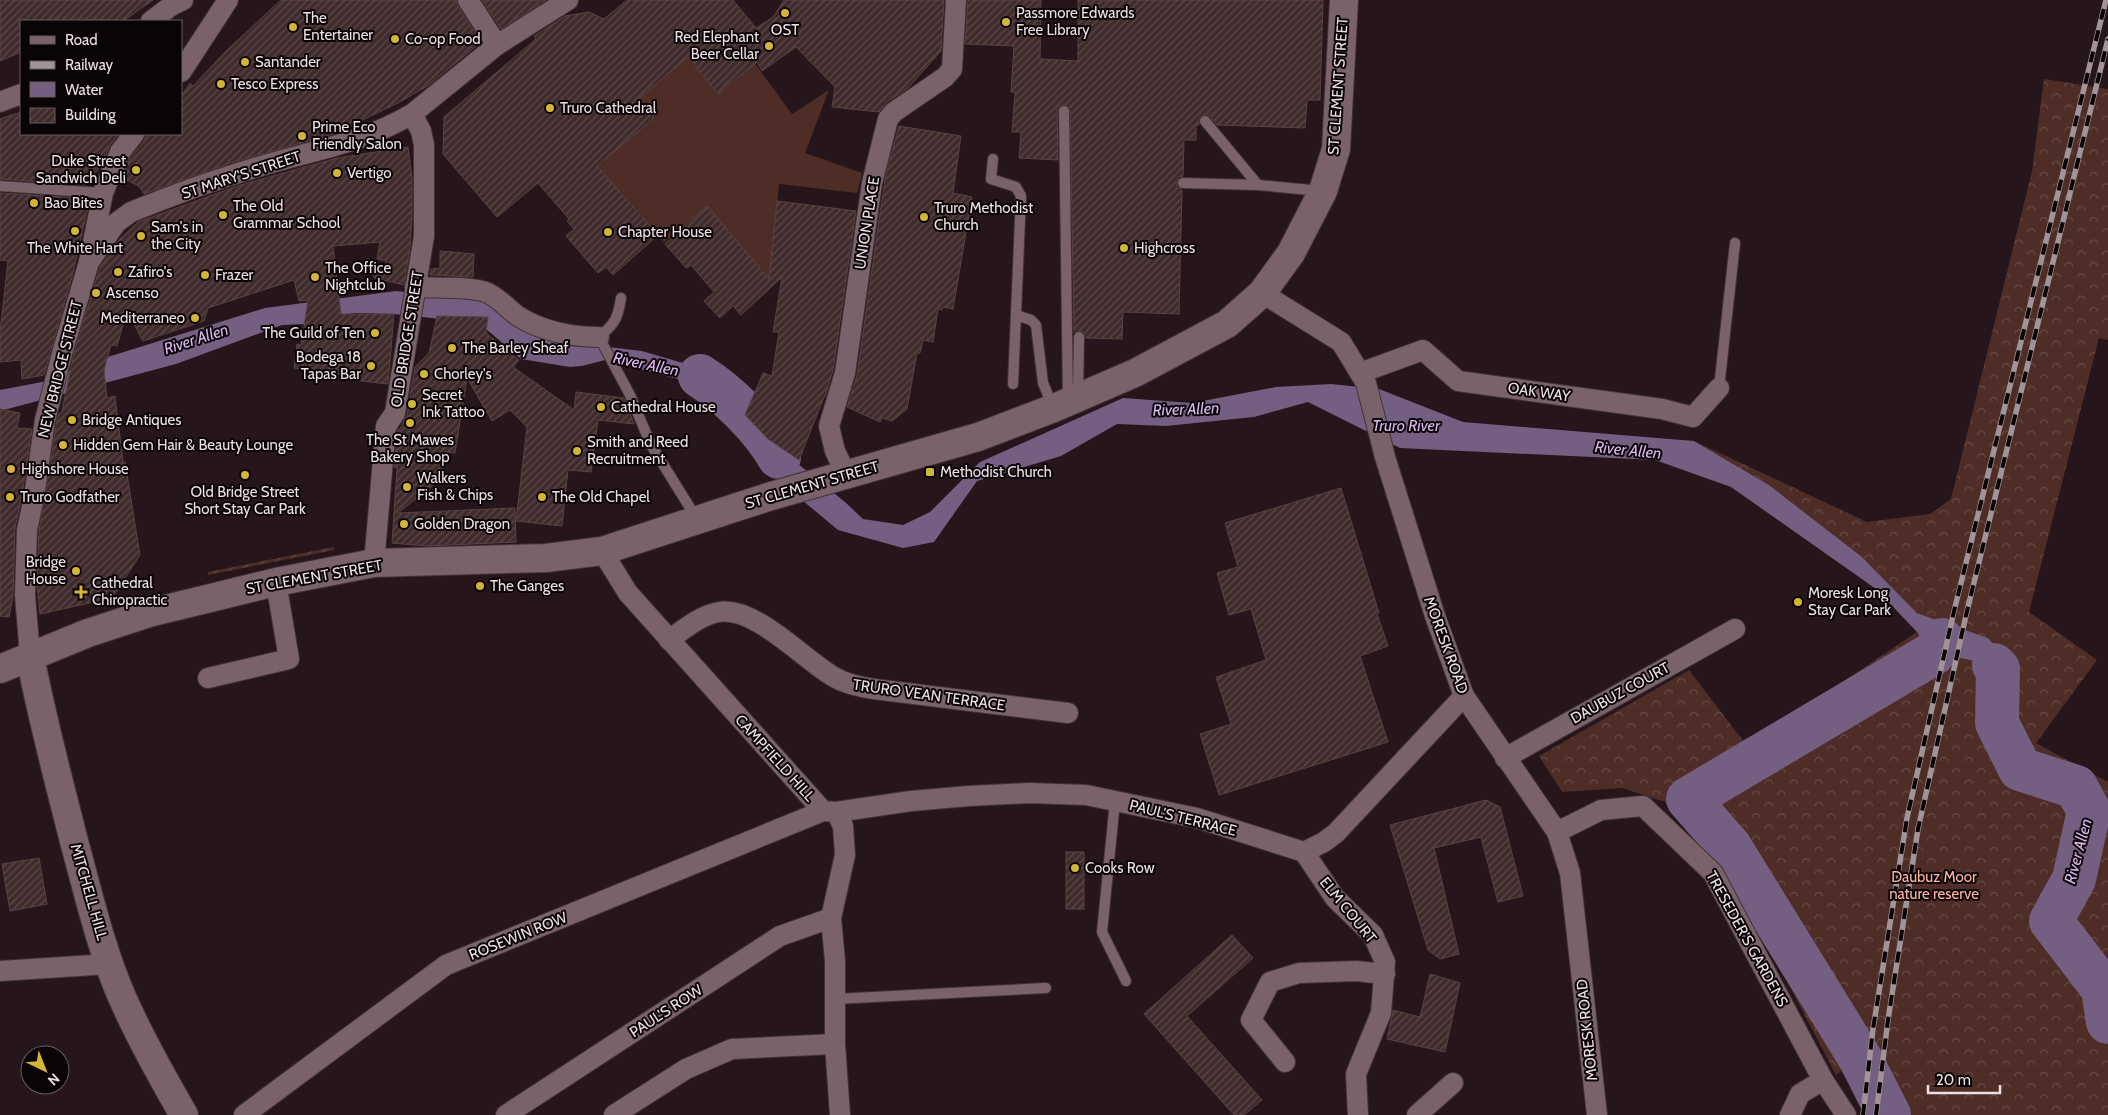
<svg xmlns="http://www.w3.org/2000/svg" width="2108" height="1115" font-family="Cabin,sans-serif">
	<defs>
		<pattern id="forest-crowns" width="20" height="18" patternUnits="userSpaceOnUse" patternTransform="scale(1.25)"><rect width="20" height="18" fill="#4d2d25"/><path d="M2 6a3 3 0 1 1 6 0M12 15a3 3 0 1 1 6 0" fill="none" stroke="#674b44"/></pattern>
		<pattern id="garden-furrows" width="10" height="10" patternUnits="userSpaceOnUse" patternTransform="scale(1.25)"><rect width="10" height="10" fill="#4d2d25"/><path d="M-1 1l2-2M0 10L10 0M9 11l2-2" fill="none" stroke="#674b44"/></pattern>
		<pattern id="building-hatch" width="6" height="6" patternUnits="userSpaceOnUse" patternTransform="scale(1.25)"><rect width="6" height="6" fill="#402b2c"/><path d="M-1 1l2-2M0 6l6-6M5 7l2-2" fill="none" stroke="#5c494a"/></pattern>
	</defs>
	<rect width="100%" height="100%" fill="#27151c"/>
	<path fill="#4d2d25" d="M 727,25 L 792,114 L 829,90 L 805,153 L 862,173 L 857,193 L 779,184 L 770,280 L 707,207 L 664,242 L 619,190 L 610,197 L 572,153 L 688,57 L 718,94 L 741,76 L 712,37 Z"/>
	<path fill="url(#forest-crowns)" d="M 2044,79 L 2108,89 L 2108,340 L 2099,338 L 2029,612 L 2097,660 L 2036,743 L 2108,782 L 2108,1115 L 1889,1115 L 1860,1058 L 1836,1075 L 1731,874 L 1665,802 L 1623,788 L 1562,792 L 1539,756 L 1689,670 L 1747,746 L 1917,632 L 1934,653 L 1980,662 L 1990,685 L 1986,709 L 1997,723 L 1988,638 L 1917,613 L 1862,557 L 1769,485 L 1694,441 L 1867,522 L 1930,514 L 1951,499 L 2032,171 Z"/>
	<path fill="url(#garden-furrows)" d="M 334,547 L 334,550 L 208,575 L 208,572 Z"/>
	<path fill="#745e81" d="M 396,291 L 493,301 L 574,343 L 642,351 L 700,368 L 735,394 L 745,416 L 765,437 L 845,502 L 863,519 L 903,525 L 930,512 L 980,462 L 1123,398 L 1192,403 L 1276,387 L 1331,384 L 1379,389 L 1463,422 L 1694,441 L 1769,485 L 1862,557 L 1917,613 L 1988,638 L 2011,665 L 1997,723 L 1986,709 L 1990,685 L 1980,662 L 1934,653 L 1917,632 L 1876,589 L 1731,487 L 1655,460 L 1400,448 L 1308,402 L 1254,417 L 1166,426 L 1117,424 L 1061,456 L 977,481 L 934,542 L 903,548 L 838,530 L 802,500 L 758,443 L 731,412 L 697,384 L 605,360 L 582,366 L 570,367 L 521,359 L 479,323 L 394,314 L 360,313 L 352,313 L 329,323 L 282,325 L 176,364 L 0,411 L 0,390 L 42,382 L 95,361 L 265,308 Z"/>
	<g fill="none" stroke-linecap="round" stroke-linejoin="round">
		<g stroke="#745e81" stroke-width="44">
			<path d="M 700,376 C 728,394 762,427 779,457"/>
			<path d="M 1994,665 L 1998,669 L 1997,723 L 2020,769 L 2076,787 L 2089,811 L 2074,879 L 2051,921 L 2103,989 L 2108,1022"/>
			<path d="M 1889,1115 L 1860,1058 L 1730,847 L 1688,799 L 1934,653 L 1942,640"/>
		</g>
	</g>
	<g fill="url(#building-hatch)" stroke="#594244">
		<path d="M 0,0 L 153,0 L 123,21 L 21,21 L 21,52 L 0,61 Z"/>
		<path d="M 281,0 L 456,0 L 458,6 L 481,42 L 429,85 L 398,103 L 333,134 L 230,163 L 144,194 L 139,186 L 127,180 L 125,171 L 130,158 L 144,141 L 146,134 L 181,134 L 181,96 L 190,83 L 193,86 L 226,51 Z"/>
		<path d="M 482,0 L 546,0 L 501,29 Z"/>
		<path d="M 627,0 L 733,0 L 756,28 L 773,17 L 784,0 L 944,0 L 941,51 L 908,88 L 887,102 L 879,112 L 832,107 L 835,87 L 796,47 L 762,71 L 757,62 L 718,94 L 688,57 L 638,99 L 654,118 L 597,166 L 658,235 L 613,275 L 606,267 L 598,273 L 566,236 L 574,229 L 567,221 L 569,219 L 538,183 L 497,217 L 443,154 L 444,117 L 536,39 L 534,36 L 565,16 L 589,12 L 604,19 Z"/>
		<path d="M 968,0 L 1041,0 L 1040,59 L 1078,61 L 1078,0 L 1323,0 L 1320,100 L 1307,100 L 1305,128 L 1217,125 L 1210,116 L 1204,114 L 1199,118 L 1199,125 L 1196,125 L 1196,140 L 1184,140 L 1183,176 L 1179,177 L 1176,182 L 1177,187 L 1182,190 L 1179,314 L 1123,312 L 1122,339 L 1086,338 L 1082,331 L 1074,333 L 1070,108 L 1063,104 L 1058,107 L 1057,111 L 1058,160 L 1019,158 L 1021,132 L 1012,132 L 1015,92 L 1011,92 L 1014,46 L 965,44 Z"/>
		<path d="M 21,112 L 21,134 L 119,134 L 110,145 L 103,161 L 88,185 L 0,179 L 0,119 Z"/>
		<path d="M 899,126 L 961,136 L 953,193 L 972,197 L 953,309 L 943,307 L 942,310 L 938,309 L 933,342 L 923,340 L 920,353 L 917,353 L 907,409 L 892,421 L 882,418 L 880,422 L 847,407 L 857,375 L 880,213 L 886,174 Z"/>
		<path d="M 408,147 L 412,177 L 412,216 L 410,248 L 404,285 L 374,278 L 374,272 L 384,272 L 386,261 L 377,259 L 380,242 L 333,246 L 341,314 L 394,314 L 388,384 L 344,379 L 345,375 L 294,368 L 297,344 L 301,345 L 308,300 L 299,301 L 294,280 L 208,308 L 204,321 L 143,341 L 127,311 L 117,346 L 111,345 L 104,370 L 107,398 L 115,396 L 123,462 L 125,462 L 140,555 L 112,598 L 40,614 L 37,584 L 39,531 L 57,420 L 59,414 L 62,411 L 74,353 L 100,267 L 118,241 L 138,222 L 237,186 L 337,158 Z"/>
		<path d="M 0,193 L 82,198 L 88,207 L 72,277 L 44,375 L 22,379 L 21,360 L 0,362 L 0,332 L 8,261 L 0,260 Z"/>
		<path d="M 777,201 L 856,211 L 833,370 L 825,397 L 824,397 L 799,460 L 768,439 L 745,415 L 763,373 L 772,376 L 779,332 L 773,332 L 782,277 L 741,315 L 733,306 L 720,318 L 704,301 L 714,292 L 691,265 L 686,268 L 665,244 L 707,206 L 769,279 Z"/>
		<path d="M 440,251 L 474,254 L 473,277 L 430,275 L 431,269 L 440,268 Z"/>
		<path d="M 437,316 L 488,317 L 486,333 L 519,360 L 513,367 L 574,410 L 576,392 L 624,398 L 634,424 L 598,420 L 591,472 L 568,470 L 562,526 L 516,521 L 527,427 L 510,410 L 492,421 L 467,378 L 455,453 L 445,452 L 442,478 L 398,513 L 515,508 L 516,542 L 427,546 L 392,543 L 397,468 L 394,467 L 398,429 L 400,429 L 407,415 L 415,367 L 429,353 Z"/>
		<path d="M 0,409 L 20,413 L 17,428 L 32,429 L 22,495 L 15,528 L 13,596 L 9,617 L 0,616 Z"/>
		<path d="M 1341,488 L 1379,613 L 1377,614 L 1388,646 L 1360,656 L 1388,742 L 1219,795 L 1200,734 L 1231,724 L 1216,677 L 1266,660 L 1251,609 L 1229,615 L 1217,573 L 1238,567 L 1225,523 Z"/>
		<path d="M 1486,800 L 1500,807 L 1523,896 L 1498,902 L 1481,837 L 1434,848 L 1459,954 L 1440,959 L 1428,950 L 1390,825 Z"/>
		<rect x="1066" y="852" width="18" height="57"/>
		<path d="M 39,858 L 47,904 L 10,911 L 2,864 Z"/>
		<path d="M 1232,935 L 1253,958 L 1187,1016 L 1262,1100 L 1244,1115 L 1234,1115 L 1144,1014 Z"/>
		<path d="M 1430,974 L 1460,983 L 1445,1052 L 1387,1039 L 1393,1010 L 1420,1017 Z"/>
	</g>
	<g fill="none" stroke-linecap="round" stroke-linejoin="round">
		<g stroke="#403338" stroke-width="12">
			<g id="lane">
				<path d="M 1064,111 L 1068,401"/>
				<path d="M 1205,121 L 1258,185"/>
				<path d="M 993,159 L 991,179 L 1016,187 L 1021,196 L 1013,384"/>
				<path d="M 1183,183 L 1258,185 L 1321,191"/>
				<path d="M 0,186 L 103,193"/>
				<path d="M 621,298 C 618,318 615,324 599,337 L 630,395 L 651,445 L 697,519"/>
				<path d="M 1016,315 L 1031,320 L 1036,325 L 1043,383 L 1053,407"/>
				<path d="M 1719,388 L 1735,243"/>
				<path d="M 1078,394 L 1079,337"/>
				<path d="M 1115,801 L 1102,932 L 1126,981"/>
				<path d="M 835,999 L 1046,988"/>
			</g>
		</g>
		<g stroke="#403338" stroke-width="22">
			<g id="street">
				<path d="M 468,0 L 497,45"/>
				<path d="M 151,21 L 171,6 L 183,0"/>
				<path d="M 181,72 L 228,0"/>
				<path d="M 0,102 L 21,94"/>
				<path d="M 89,262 L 116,223 L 131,212 C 175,194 222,177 268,164 C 320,149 364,142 412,114 L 497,45 L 568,0"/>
				<path d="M 415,287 C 433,288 474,286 488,293 C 499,298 508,309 518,316 C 540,331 573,337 599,337"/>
				<path d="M 1262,293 L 1341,342 L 1366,383 L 1385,457 L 1435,616 L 1464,696 L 1557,832 L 1570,873 L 1597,1115"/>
				<path d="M 1360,373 L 1423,350 L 1458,381 L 1662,409 L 1693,417 L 1719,388"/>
				<path d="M 846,474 L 835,451 L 829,426 L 845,373 L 872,183 L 888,119 L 894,112 L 945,77 L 952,69 L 956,0"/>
				<path d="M 602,551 L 628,593 L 823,811 L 836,812 L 843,826 L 845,855 L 831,918 L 835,961 L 835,1044 L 840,1115"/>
				<path d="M 374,563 L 386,426 L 395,413 L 424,236 L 424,145 L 421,131 L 412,114"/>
				<path d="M 669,640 C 684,629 701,615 719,612 C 755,606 803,659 834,677 C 846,684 860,687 874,689 L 1068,713"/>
				<path d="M 30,656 L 25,595 L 27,530 L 34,497 L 45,420 L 63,350 L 89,262 L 103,193 L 120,152 L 134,134"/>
				<path d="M 208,678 L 289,659 L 276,582"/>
				<path d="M 1505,758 L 1735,629"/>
				<path d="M 836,812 L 911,801 L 969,796 L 1029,793 L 1086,795 L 1197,818 L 1304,852 L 1324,842 L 1336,833 L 1464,696"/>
				<path d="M 1557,832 L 1601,810 L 1643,806 L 1713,873 L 1823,1080 L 1846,1115"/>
				<path d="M 1304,852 L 1335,898 L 1373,935 L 1385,962 L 1381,1013 L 1356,1074 L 1358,1115"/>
				<path d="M 0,971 L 109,964"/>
				<path d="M 1285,1062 L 1251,1020 L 1270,982 L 1299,973 L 1356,971 L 1385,974"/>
				<path d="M 244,1115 L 446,965 L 823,811"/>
				<path d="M 506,1115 L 780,936 L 831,918"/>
				<path d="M 614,1115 L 686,1069 L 732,1049 L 835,1044"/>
				<path d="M 1417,1115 L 1453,1083"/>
				<path d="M 1790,1115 L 1800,1094 L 1823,1080"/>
			</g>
		</g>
		<g stroke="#403338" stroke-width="30">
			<g id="secondary">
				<path d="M 30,656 C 42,719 59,782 75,845 C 89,896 101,949 122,997 C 140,1038 162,1077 184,1115"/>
				<path d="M 0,669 L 88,633 L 149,613 L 276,582 L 374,563 L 546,558 L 602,551 L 768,497 L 978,437 L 1054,408 L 1135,373 L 1227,324 L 1262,293 L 1291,253 L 1323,191 L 1336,149 L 1344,0"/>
			</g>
		</g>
		<use href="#lane" stroke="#79626a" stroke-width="10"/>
		<use href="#street" stroke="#79626a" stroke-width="20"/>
		<use href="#secondary" stroke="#79626a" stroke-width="28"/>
		<g stroke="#a19398" stroke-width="5.5">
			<g id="rail">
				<path d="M 1863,1115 L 1873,1029 L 1907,818 L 1955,607 L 2106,0"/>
				<path d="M 1876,1115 L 1888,1020 L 1918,829 L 1967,611 L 2108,39"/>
			</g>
		</g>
		<use href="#rail" stroke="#0a0406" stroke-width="4" stroke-dasharray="11" stroke-linecap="butt"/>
	</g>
	<g fill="#d3b635" stroke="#0a0406" stroke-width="2">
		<circle cx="785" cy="13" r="5"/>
		<circle cx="1006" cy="22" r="5"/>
		<circle cx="293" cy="27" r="5"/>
		<circle cx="395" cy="39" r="5"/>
		<circle cx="769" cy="46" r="5"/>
		<circle cx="245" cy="62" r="5"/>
		<circle cx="221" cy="84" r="5"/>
		<circle cx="550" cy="108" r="5"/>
		<circle cx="302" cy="136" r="5"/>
		<circle cx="136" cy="170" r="5"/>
		<circle cx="337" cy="173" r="5"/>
		<circle cx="34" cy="203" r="5"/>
		<circle cx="223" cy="215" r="5"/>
		<circle cx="924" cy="217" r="5"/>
		<circle cx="75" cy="231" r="5"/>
		<circle cx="608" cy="232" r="5"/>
		<circle cx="141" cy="236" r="5"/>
		<circle cx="1124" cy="248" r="5"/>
		<circle cx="118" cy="272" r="5"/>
		<circle cx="205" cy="275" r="5"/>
		<circle cx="315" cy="277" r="5"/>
		<circle cx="96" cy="293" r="5"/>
		<circle cx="195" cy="318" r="5"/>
		<circle cx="375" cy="333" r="5"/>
		<circle cx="452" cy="348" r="5"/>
		<circle cx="371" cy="366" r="5"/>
		<circle cx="424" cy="374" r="5"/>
		<circle cx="412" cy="404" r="5"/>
		<circle cx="601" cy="407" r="5"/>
		<circle cx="72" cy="420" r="5"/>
		<circle cx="410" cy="423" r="5"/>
		<circle cx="63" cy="445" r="5"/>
		<circle cx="577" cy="451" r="5"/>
		<circle cx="11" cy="469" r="5"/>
		<rect x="925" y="467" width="10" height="10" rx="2.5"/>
		<circle cx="245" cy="475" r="5"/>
		<circle cx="407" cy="487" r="5"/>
		<circle cx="10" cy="497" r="5"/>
		<circle cx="542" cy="497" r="5"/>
		<circle cx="404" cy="524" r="5"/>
		<circle cx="76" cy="571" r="5"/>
		<circle cx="480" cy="586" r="5"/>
		<path d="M78.5 584.5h5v5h5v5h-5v5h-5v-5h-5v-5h5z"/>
		<circle cx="1798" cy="602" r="5"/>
		<circle cx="1075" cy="868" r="5"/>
	</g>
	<g text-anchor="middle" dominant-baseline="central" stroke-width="4" stroke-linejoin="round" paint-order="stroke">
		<g font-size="15" fill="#ede0e5" stroke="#0a0406" text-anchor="start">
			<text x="1016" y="13">Passmore Edwards<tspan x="1016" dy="17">Free Library</tspan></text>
			<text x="303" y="18">The<tspan x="303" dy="17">Entertainer</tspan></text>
			<text x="785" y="30" text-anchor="middle">OST</text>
			<text x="759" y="37" text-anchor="end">Red Elephant<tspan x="759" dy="17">Beer Cellar</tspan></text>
			<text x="405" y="39">Co-op Food</text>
			<text x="255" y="62">Santander</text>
			<text x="231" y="84">Tesco Express</text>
			<text x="560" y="108">Truro Cathedral</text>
			<text x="312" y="127">Prime Eco<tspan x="312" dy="17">Friendly Salon</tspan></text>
			<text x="126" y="161" text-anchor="end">Duke Street<tspan x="126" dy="17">Sandwich Deli</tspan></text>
			<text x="347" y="173">Vertigo</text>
			<text x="44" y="203">Bao Bites</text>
			<text x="233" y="206">The Old<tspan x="233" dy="17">Grammar School</tspan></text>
			<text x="934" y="208">Truro Methodist<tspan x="934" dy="17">Church</tspan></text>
			<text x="151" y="227">Sam's in<tspan x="151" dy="17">the City</tspan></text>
			<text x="618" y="232">Chapter House</text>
			<text x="75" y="248" text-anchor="middle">The White Hart</text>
			<text x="1134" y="248">Highcross</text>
			<text x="325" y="268">The Office<tspan x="325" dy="17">Nightclub</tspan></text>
			<text x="128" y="272">Zafiro's</text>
			<text x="215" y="275">Frazer</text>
			<text x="106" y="293">Ascenso</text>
			<text x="185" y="318" text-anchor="end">Mediterraneo</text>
			<text x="365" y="333" text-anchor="end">The Guild of Ten</text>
			<text x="462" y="348">The Barley Sheaf</text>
			<text x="361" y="357" text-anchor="end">Bodega 18<tspan x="361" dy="17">Tapas Bar</tspan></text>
			<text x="434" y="374">Chorley's</text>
			<text x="422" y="395">Secret<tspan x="422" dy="17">Ink Tattoo</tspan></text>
			<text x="611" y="407">Cathedral House</text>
			<text x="82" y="420">Bridge Antiques</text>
			<text x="410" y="440" text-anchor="middle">The St Mawes<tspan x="410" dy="17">Bakery Shop</tspan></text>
			<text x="587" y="442">Smith and Reed<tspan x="587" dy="17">Recruitment</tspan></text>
			<text x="73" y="445">Hidden Gem Hair &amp; Beauty Lounge</text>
			<text x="21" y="469">Highshore House</text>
			<text x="940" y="472">Methodist Church</text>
			<text x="417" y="478">Walkers<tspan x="417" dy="17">Fish &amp; Chips</tspan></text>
			<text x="245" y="492" text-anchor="middle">Old Bridge Street<tspan x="245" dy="17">Short Stay Car Park</tspan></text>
			<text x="20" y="497">Truro Godfather</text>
			<text x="552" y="497">The Old Chapel</text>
			<text x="414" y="524">Golden Dragon</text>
			<text x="66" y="562" text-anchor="end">Bridge<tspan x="66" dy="17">House</tspan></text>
			<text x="92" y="583">Cathedral<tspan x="92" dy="17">Chiropractic</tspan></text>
			<text x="490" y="586">The Ganges</text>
			<text x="1808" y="593">Moresk Long<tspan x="1808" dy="17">Stay Car Park</tspan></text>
			<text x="1085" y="868">Cooks Row</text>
		</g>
		<g font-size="15" fill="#ede0e5" stroke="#0a0406">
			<text transform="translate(1338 86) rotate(-86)">ST CLEMENT STREET</text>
			<text transform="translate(241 175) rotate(-18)">ST MARY'S STREET</text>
			<text transform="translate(867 223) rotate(-81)">UNION PLACE</text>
			<text transform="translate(407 339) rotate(-81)">OLD BRIDGE STREET</text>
			<text transform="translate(60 369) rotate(-76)">NEW BRIDGE STREET</text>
			<text transform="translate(1539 392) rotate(8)">OAK WAY</text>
			<text transform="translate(812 485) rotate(-16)">ST CLEMENT STREET</text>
			<text transform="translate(314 577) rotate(-10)">ST CLEMENT STREET</text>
			<text transform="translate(1446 645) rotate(70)">MORESK ROAD</text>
			<text transform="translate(1620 693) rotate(-29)">DAUBUZ COURT</text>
			<text transform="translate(929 695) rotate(8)">TRURO VEAN TERRACE</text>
			<text transform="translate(775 758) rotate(48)">CAMPFIELD HILL</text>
			<text transform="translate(1183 818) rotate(14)">PAUL'S TERRACE</text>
			<text transform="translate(89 892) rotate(74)">MITCHELL HILL</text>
			<text transform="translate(1348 910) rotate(51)">ELM COURT</text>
			<text transform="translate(518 936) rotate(-22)">ROSEWIN ROW</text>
			<text transform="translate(1747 939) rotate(61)">TRESEDER'S GARDENS</text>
			<text transform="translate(666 1011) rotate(-33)">PAUL'S ROW</text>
			<text transform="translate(1587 1030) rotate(-96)">MORESK ROAD</text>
		</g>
		<g font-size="15" fill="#ffb5a3" stroke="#0a0406">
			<text x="1934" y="877">Daubuz Moor<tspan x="1934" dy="17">nature reserve</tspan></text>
		</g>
		<g font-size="16" font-style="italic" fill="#dbb5f0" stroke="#0a0406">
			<text transform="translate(196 339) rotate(-18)">River Allen</text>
			<text transform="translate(646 364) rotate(12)">River Allen</text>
			<text transform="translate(1186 409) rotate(-2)">River Allen</text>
			<text x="1406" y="425">Truro River</text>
			<text transform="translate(1628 450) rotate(6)">River Allen</text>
			<text transform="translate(2078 851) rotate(-75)">River Allen</text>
		</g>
	</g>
	<rect x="20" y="20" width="162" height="115" fill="#0a0406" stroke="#655c5f"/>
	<rect x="30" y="36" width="25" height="8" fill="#79626a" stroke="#655c5f"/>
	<text x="65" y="45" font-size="15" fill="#ede0e5">Road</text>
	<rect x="30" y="61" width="25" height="8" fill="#a19398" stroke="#655c5f"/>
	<text x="65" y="70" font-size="15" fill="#ede0e5">Railway</text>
	<rect x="30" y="82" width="25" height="15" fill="#745e81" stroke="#655c5f"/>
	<text x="65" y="95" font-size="15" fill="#ede0e5">Water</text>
	<rect x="30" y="108" width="25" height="15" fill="url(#building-hatch)" stroke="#655c5f"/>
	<text x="65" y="120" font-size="15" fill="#ede0e5">Building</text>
	<g transform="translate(45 1070) rotate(137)"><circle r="24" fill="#0a0406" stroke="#655c5f"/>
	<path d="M0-4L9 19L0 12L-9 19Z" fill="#d3b635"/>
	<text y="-8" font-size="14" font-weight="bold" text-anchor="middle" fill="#ede0e5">N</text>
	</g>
	<path d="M1928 1085v8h72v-8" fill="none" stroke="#ede0e5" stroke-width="2.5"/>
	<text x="1936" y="1085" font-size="15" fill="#ede0e5" stroke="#0a0406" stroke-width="4" paint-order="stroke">20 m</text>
</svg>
